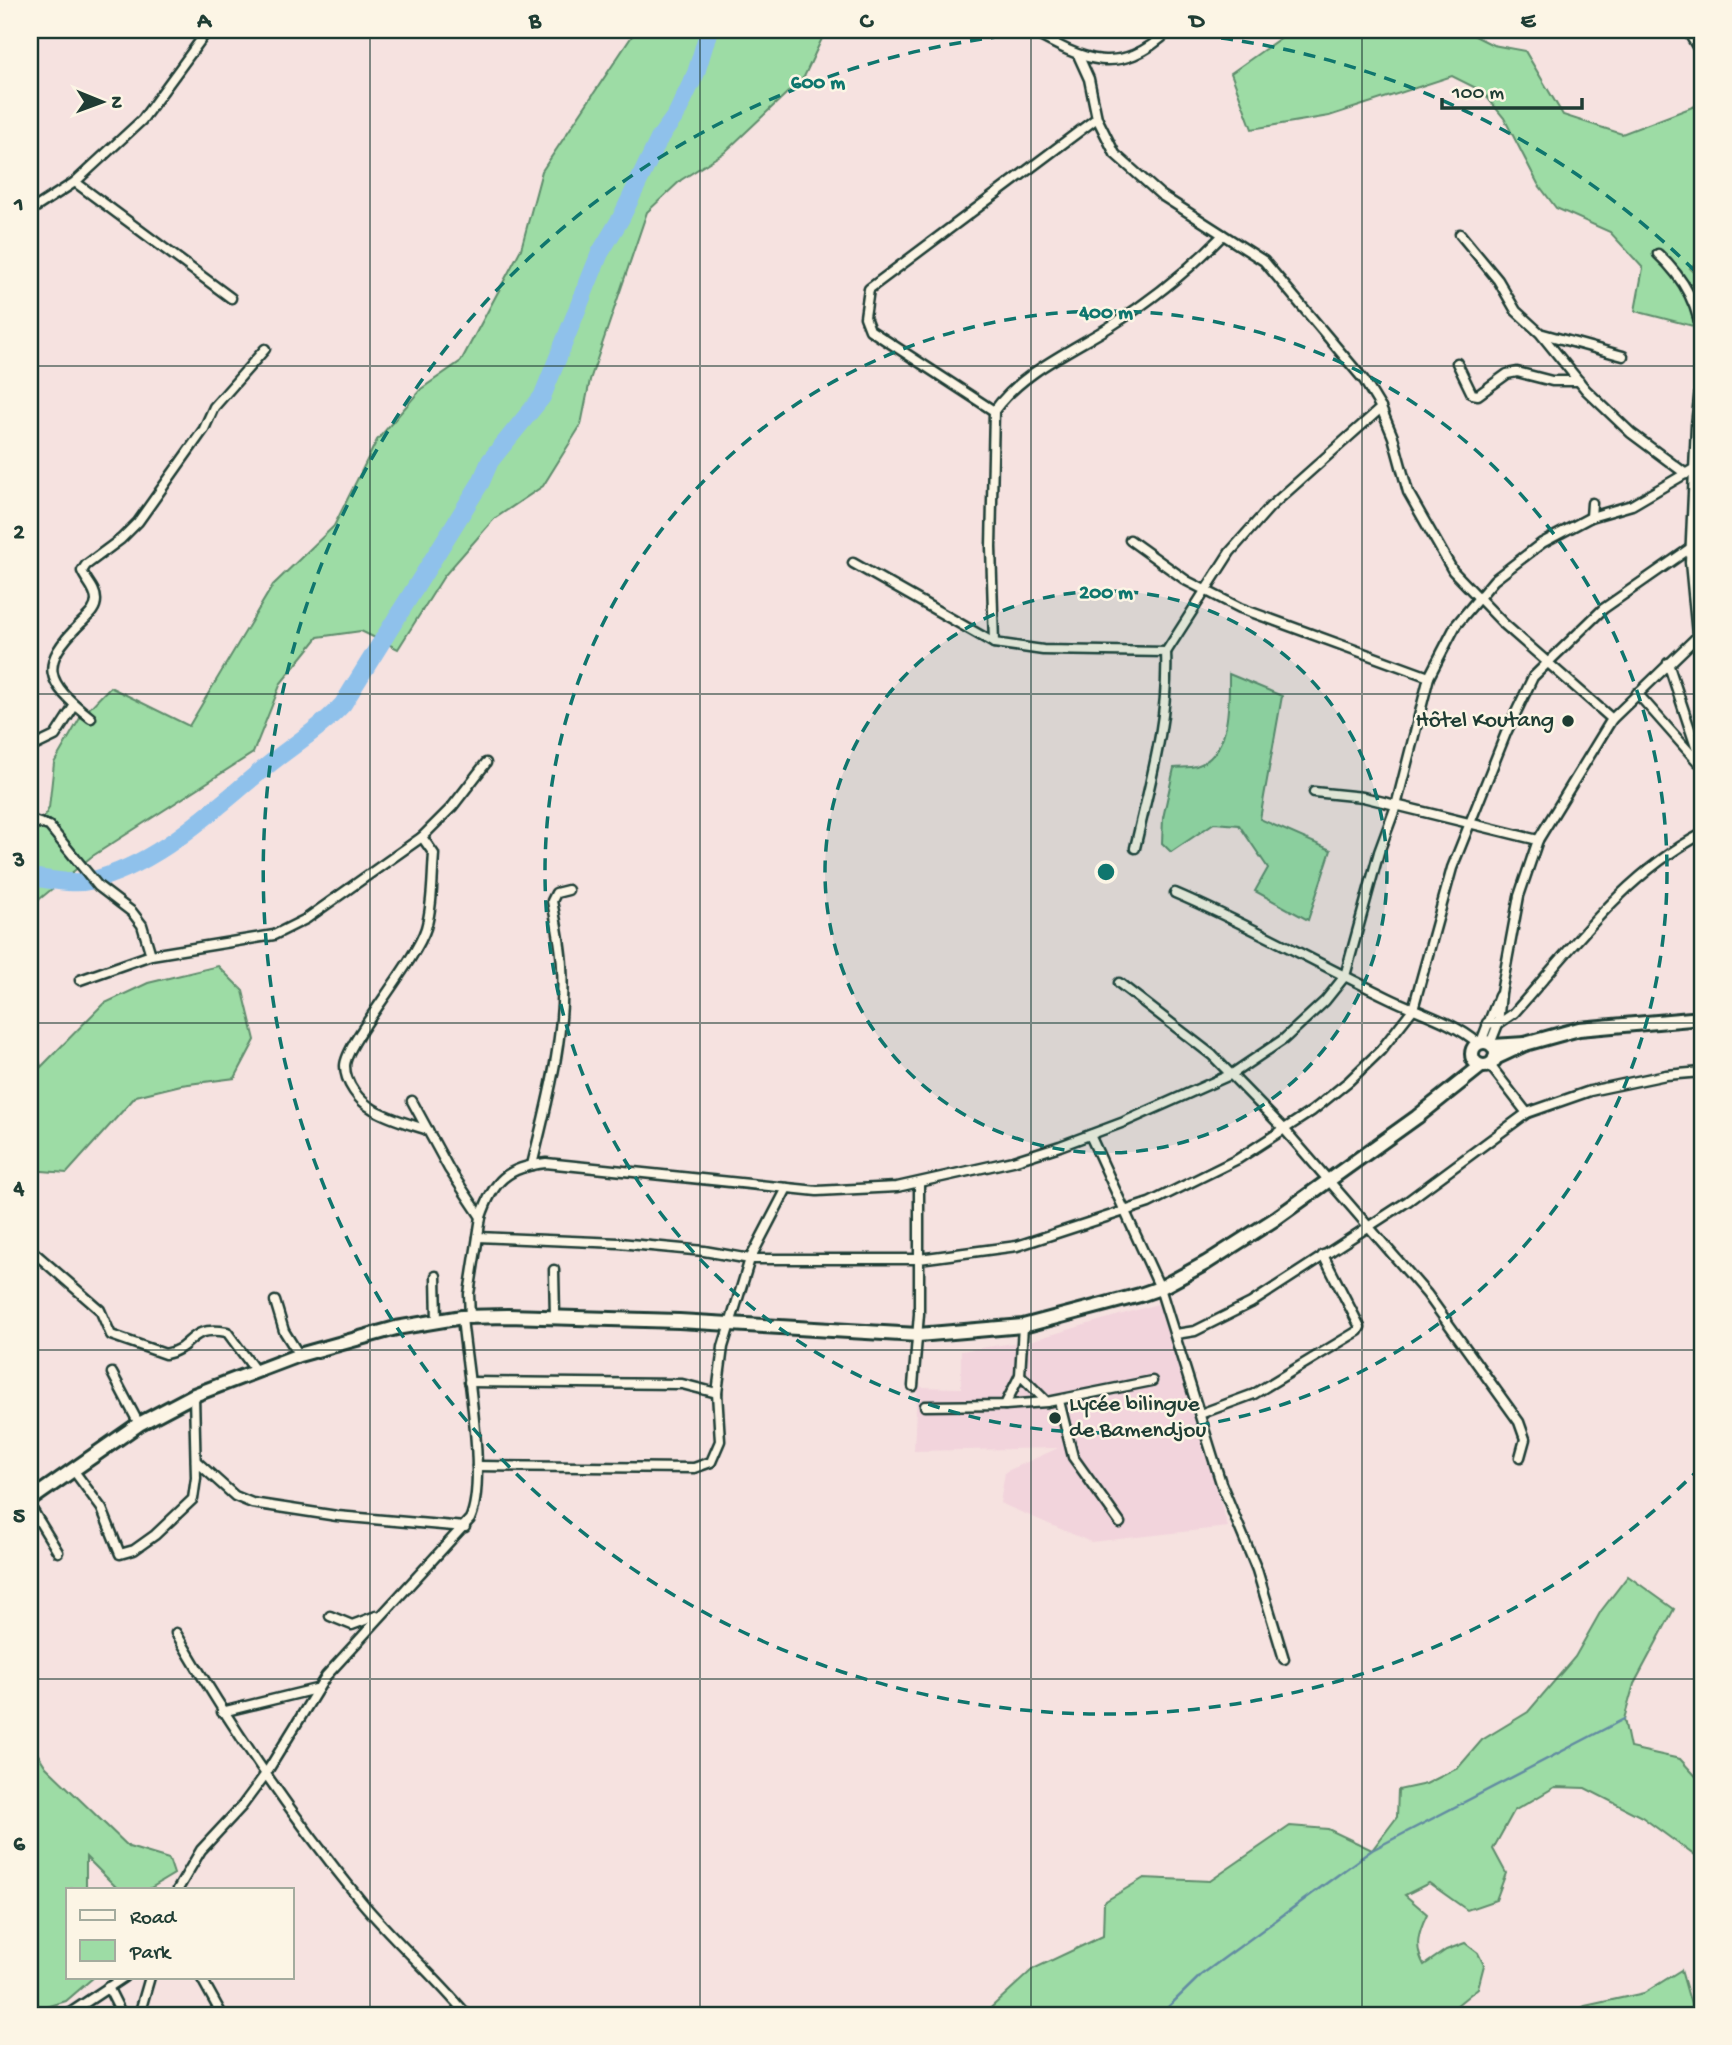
<svg xmlns="http://www.w3.org/2000/svg" width="1732" height="2045" font-family="'Gochi Hand',sans-serif">
	<rect width="100%" height="100%" fill="#f6e2e0"/>
	<filter id="ink" filterUnits="userSpaceOnUse"><feTurbulence type="fractalNoise" baseFrequency=".0143" numOctaves="2"/><feDisplacementMap in="SourceGraphic" scale="14" xChannelSelector="R" yChannelSelector="G"/><feConvolveMatrix kernelMatrix="1 2 1 2 8 2 1 2 1" color-interpolation-filters="sRGB"/></filter>
	<g filter="url(#ink)">
		<path fill="#f2d4dc" d="M 1157,1304 L 1161,1307 L 1176,1351 L 1228,1527 L 1091,1542 L 1000,1503 L 1005,1472 L 1058,1448 L 914,1451 L 917,1387 L 961,1388 L 961,1351 L 1033,1340 Z"/>
		<g fill="#9ddca5" stroke="#5e8c6c" stroke-width="2">
			<path d="M 636,30 L 826,30 L 804,77 L 725,152 L 681,180 L 647,212 L 590,380 L 581,425 L 543,486 L 494,519 L 444,576 L 398,649 L 361,631 L 318,637 L 281,683 L 253,753 L 91,857 L 30,907 L 30,837 L 33,837 L 49,808 L 54,763 L 80,718 L 110,687 L 189,726 L 273,585 L 334,526 L 377,440 L 421,389 L 461,361 L 521,249 L 542,171 Z"/>
			<path d="M 1306,30 L 1463,30 L 1493,45 L 1525,51 L 1563,115 L 1622,134 L 1695,106 L 1702,121 L 1702,256 L 1690,268 L 1702,280 L 1702,324 L 1693,326 L 1635,311 L 1643,268 L 1610,232 L 1556,208 L 1538,184 L 1504,118 L 1482,91 L 1452,76 L 1329,116 L 1252,129 L 1231,73 L 1289,32 Z"/>
			<path d="M 1229,674 L 1282,696 L 1260,819 L 1331,850 L 1308,920 L 1255,891 L 1268,868 L 1239,825 L 1214,823 L 1171,852 L 1162,843 L 1163,818 L 1174,768 C 1180,767 1189,768 1196,766 C 1231,755 1229,703 1229,674 Z"/>
			<path d="M 218,966 L 243,991 L 255,1040 L 235,1078 L 181,1085 L 136,1096 L 67,1173 L 30,1170 L 30,1031 L 41,1067 L 103,1004 L 148,983 Z"/>
			<path d="M 1628,1576 L 1674,1609 L 1634,1684 L 1624,1719 L 1630,1748 L 1680,1759 L 1702,1783 L 1702,1861 L 1642,1817 L 1585,1788 L 1555,1787 L 1514,1811 L 1493,1849 L 1506,1873 L 1496,1900 L 1467,1910 L 1429,1883 L 1405,1895 L 1427,1914 C 1418,1932 1414,1947 1424,1965 L 1446,1950 L 1465,1943 L 1478,1953 L 1484,1965 L 1478,1988 L 1445,2015 L 983,2015 L 1033,1969 L 1103,1936 L 1104,1902 L 1144,1878 L 1210,1881 L 1290,1826 L 1328,1829 L 1372,1850 L 1397,1817 L 1398,1790 L 1426,1784 L 1458,1768 L 1482,1740 L 1528,1712 L 1575,1657 L 1601,1611 Z"/>
			<path d="M 30,1742 L 46,1767 L 129,1847 L 169,1859 L 174,1874 L 149,1889 L 118,1889 L 86,1857 L 86,1888 L 68,1889 L 68,1977 L 94,1977 L 66,2001 L 37,2010 L 31,1972 Z"/>
			<path d="M 1681,1970 L 1694,2015 L 1569,2015 L 1585,2006 L 1644,1993 Z"/>
		</g>
		<g fill="none" stroke-linecap="round" stroke-linejoin="round">
			<path stroke="#628ca2" stroke-width="2.5" d="M 1160,2015 L 1201,1975 L 1372,1850 L 1624,1719"/>
			<path stroke="#8fc1eb" stroke-width="18" d="M 30,877 C 47,879 72,885 89,881 C 161,864 216,806 272,762 C 296,743 322,727 343,704 L 481,482 L 490,461 L 542,397 L 600,253 L 621,218 L 660,137 L 676,115 L 696,73 L 709,30"/>
			<g stroke="#1f3d34" stroke-width="13">
				<g id="street">
					<path d="M 1029,30 C 1084,60 1118,79 1170,30"/>
					<path d="M 1687,30 L 1702,55"/>
					<path d="M 1079,57 L 1089,79 L 1097,118 L 1115,154 L 1161,195 L 1264,261 L 1364,380 L 1381,408 L 1393,437 L 1408,492 L 1453,571 L 1504,624 L 1612,719"/>
					<path d="M 75,182 L 231,298"/>
					<path d="M 30,211 L 75,182 L 142,120 L 208,30"/>
					<path d="M 1460,234 L 1498,280 L 1516,311 L 1540,333 L 1586,390 L 1631,433 L 1686,474"/>
					<path d="M 1658,254 C 1684,278 1700,307 1702,343"/>
					<path d="M 1543,334 L 1623,356"/>
					<path d="M 1457,363 L 1472,394 L 1478,395 L 1507,374 L 1517,372 L 1552,381 L 1579,381"/>
					<path d="M 994,411 L 870,330 L 865,317 L 869,289 L 1097,118"/>
					<path d="M 1591,517 L 1592,503"/>
					<path d="M 1130,540 L 1187,581 L 1240,608 L 1429,677"/>
					<path d="M 853,563 L 994,643 L 1043,650 L 1166,652 L 1230,552 L 1270,507 L 1381,408"/>
					<path d="M 1697,635 L 1690,562 L 1696,425 L 1702,371"/>
					<path d="M 994,643 L 991,547 L 994,411 C 1022,372 1071,351 1111,326 C 1152,300 1189,270 1223,235"/>
					<path d="M 1668,663 L 1702,765"/>
					<path d="M 1637,693 L 1698,762"/>
					<path d="M 91,718 C 45,682 38,665 81,623 C 88,616 96,610 96,600 C 96,589 86,581 82,571 L 86,565 L 121,539 L 138,522 L 204,429 L 214,407 L 265,349"/>
					<path d="M 30,748 L 55,736 L 75,705"/>
					<path d="M 1314,792 L 1363,797 L 1538,840"/>
					<path d="M 30,820 L 49,826 L 98,886 L 132,912 L 142,925 L 151,955"/>
					<path d="M 422,837 L 434,854 C 432,878 433,904 426,928 C 415,963 345,1043 345,1066 C 345,1083 359,1101 373,1109 C 389,1119 410,1124 428,1130"/>
					<path d="M 1135,848 C 1150,783 1169,719 1166,652"/>
					<path d="M 1175,893 C 1248,924 1316,963 1387,997 C 1419,1013 1450,1020 1478,1043"/>
					<path d="M 80,980 L 151,955 L 274,935 L 306,919 L 422,837 L 452,807 L 486,763"/>
					<path d="M 1119,983 L 1212,1055 L 1284,1129 L 1427,1294 L 1519,1422 L 1525,1439 L 1520,1457"/>
					<path d="M 1487,1023 L 1498,1024 L 1514,1013 C 1572,948 1624,875 1702,834"/>
					<path d="M 1481,1042 L 1499,996"/>
					<path d="M 1490,1044 L 1498,1024 L 1501,993 L 1519,896 L 1538,840 L 1612,719 L 1702,632"/>
					<path d="M 1489,1064 L 1527,1113"/>
					<path d="M 412,1101 L 449,1169 L 481,1217 L 469,1294 L 470,1317"/>
					<path d="M 1090,1135 L 1160,1288 L 1221,1483 L 1257,1570 L 1284,1659"/>
					<path d="M 532,1165 C 548,1099 566,1034 562,966 C 561,944 556,922 552,901 L 556,893 L 568,890"/>
					<path d="M 481,1217 C 493,1181 507,1167 546,1163 L 817,1191 L 897,1187 L 1013,1161 L 1060,1146 L 1124,1122 L 1232,1074 L 1284,1039 L 1325,1001 L 1345,976 L 1379,852 L 1396,806 L 1429,677 L 1456,625 L 1494,580 L 1542,543 L 1591,517 L 1632,505 L 1702,464"/>
					<path d="M 478,1237 L 619,1243 L 704,1251 L 750,1259 L 919,1259 L 919,1184"/>
					<path d="M 30,1249 L 100,1310 L 111,1335 L 165,1354 C 194,1349 187,1325 227,1332 L 255,1370"/>
					<path d="M 554,1270 L 555,1317"/>
					<path d="M 436,1276 L 437,1321"/>
					<path d="M 275,1301 L 284,1331 L 299,1355"/>
					<path d="M 1176,1334 L 1195,1331 L 1251,1303 L 1408,1201 L 1527,1113 L 1590,1091 L 1666,1075 L 1702,1072"/>
					<path d="M 112,1373 L 139,1424"/>
					<path d="M 1020,1375 L 1047,1402 L 1152,1381"/>
					<path d="M 469,1382 L 682,1384 L 717,1393"/>
					<path d="M 913,1386 L 919,1314 L 919,1259 L 1017,1246 L 1149,1203 L 1238,1159 L 1312,1111 L 1349,1081 L 1381,1050 L 1413,1009 L 1452,868 L 1506,733 L 1533,677 L 1603,609 L 1702,540"/>
					<path d="M 1059,1401 L 1073,1457 L 1120,1523"/>
					<path d="M 1005,1405 L 1047,1402"/>
					<path d="M 925,1406 L 1005,1405 L 1020,1375 L 1023,1326"/>
					<path d="M 1200,1414 L 1254,1394 L 1358,1331 L 1360,1327 L 1323,1255"/>
					<path d="M 196,1461 L 235,1496 L 252,1503 L 337,1516 L 465,1527"/>
					<path d="M 477,1466 L 694,1468 L 711,1462 L 720,1441 L 717,1393 L 723,1347 L 750,1259 L 787,1188"/>
					<path d="M 74,1471 L 102,1509 L 120,1554 L 134,1550 L 155,1535 L 193,1499 L 196,1478 L 194,1395"/>
					<path d="M 30,1506 L 58,1552"/>
					<path d="M 330,1616 L 352,1625 L 376,1616"/>
					<path d="M 176,1633 C 231,1727 292,1816 361,1901 C 394,1941 434,1975 467,2015"/>
					<path d="M 222,1712 L 316,1689"/>
					<path d="M 178,1889 L 201,1850 L 242,1806 L 265,1775 L 326,1676 L 470,1519 C 488,1481 466,1365 462,1317"/>
					<path d="M 201,1977 L 222,2015"/>
					<path d="M 108,1987 L 122,2015"/>
					<path d="M 67,2015 L 124,1977"/>
					<path d="M 139,2015 L 150,1977"/>
				</g>
			</g>
			<g stroke="#1f3d34" stroke-width="18">
				<g id="secondary">
					<circle cx="1484" cy="1054" r="12"/>
					<path d="M 1493,1046 L 1525,1044"/>
					<path d="M 1495,1058 L 1525,1044 L 1579,1029 L 1702,1018"/>
					<path d="M 30,1500 L 139,1424 L 194,1395 L 299,1355 L 396,1328 L 462,1317 L 508,1316 L 679,1321 L 918,1335 L 1023,1326 L 1140,1295 L 1160,1288 L 1206,1263 L 1275,1219 L 1417,1117 L 1481,1066"/>
				</g>
			</g>
			<use href="#street" stroke="#fcf5e5" stroke-width="8"/>
			<use href="#secondary" stroke="#fcf5e5" stroke-width="12"/>
		</g>
	</g>
	<path fill="none" stroke="#1f3d34" stroke-width="2" stroke-opacity="0.55" d="M 370,30 L 370,2015M 700,30 L 700,2015M 1031,30 L 1031,2015M 1362,30 L 1362,2015M 30,366 L 1702,366M 30,694 L 1702,694M 30,1023 L 1702,1023M 30,1350 L 1702,1350M 30,1679 L 1702,1679"/>
	<circle cx="1106" cy="872" r="281" fill="#0f766e" fill-opacity=".12"/>
	<g fill="none" stroke="#0f766e" stroke-width="3.5" stroke-dasharray="12 9">
		<circle cx="1106" cy="872" r="281"/>
		<circle cx="1106" cy="872" r="561"/>
		<path d="M1701 1467A842 842 0 1 1 1701 277"/>
	</g>
	<g fill="#1f3d34" stroke="#fcf5e5" stroke-width="2.5">
		<circle cx="1568" cy="721" r="7"/>
		<circle cx="1055" cy="1418" r="7"/>
	</g>
	<g text-anchor="middle" dominant-baseline="central" stroke-width="5" stroke-linejoin="round" paint-order="stroke">
		<g font-size="23" fill="#1f3d34" stroke="#fcf5e5" text-anchor="end">
			<text x="1554" y="721">Hôtel Koutang</text>
			<text x="1069" y="1405" text-anchor="start">Lycée bilingue<tspan x="1069" dy="26">de Bamendjou</tspan></text>
		</g>
	</g>
	<circle cx="1106" cy="872" r="10" fill="#0f766e" stroke="#fcf5e5" stroke-width="3.5"/>
	<g font-size="21" text-anchor="middle" font-weight="bold" fill="#0f766e" stroke="#fcf5e5" stroke-width="5" stroke-linejoin="round" paint-order="stroke">
		<text x="818" y="88">600 m</text>
		<text x="1106" y="318">400 m</text>
		<text x="1106" y="598">200 m</text>
	</g>
	<rect width="1732" height="2045" fill="none" stroke="#fcf5e5" stroke-width="77"/>
	<rect x="66" y="1888" width="228" height="91" fill="#fcf5e5" stroke="#a4ab9e" stroke-width="2"/>
	<rect x="80" y="1910" width="35" height="10" fill="#fcf5e5" stroke="#a4ab9e" stroke-width="2"/>
	<text x="130" y="1923" font-size="21" fill="#1f3d34">Road</text>
	<rect x="80" y="1940" width="35" height="21" fill="#9ddca5" stroke="#a4ab9e" stroke-width="2"/>
	<text x="130" y="1958" font-size="21" fill="#1f3d34">Park</text>
	<g transform="translate(102 102) rotate(91)" stroke="#fcf5e5" stroke-width="5" paint-order="stroke">
	<path d="M0-5L12 26L0 18L-12 26Z" fill="#1f3d34"/>
	<text y="-10" font-size="19" font-weight="bold" text-anchor="middle" fill="#1f3d34">N</text>
	</g>
	<path d="M1442 98v10h140v-10" fill="none" stroke="#1f3d34" stroke-width="3.5"/>
	<text x="1452" y="98" font-size="21" fill="#1f3d34" stroke="#fcf5e5" stroke-width="5" paint-order="stroke">100 m</text>
	<rect x="38" y="38" width="1656" height="1969" fill="none" stroke="#1f3d34" stroke-width="2.5"/>
	<g font-size="23" text-anchor="middle" font-weight="bold" fill="#1f3d34">
		<text x="204" y="27">A</text>
		<text x="535" y="27">B</text>
		<text x="866" y="27">C</text>
		<text x="1197" y="27">D</text>
		<text x="1528" y="27">E</text>
		<text x="19" y="210">1</text>
		<text x="19" y="538">2</text>
		<text x="19" y="866">3</text>
		<text x="19" y="1194">4</text>
		<text x="19" y="1522">5</text>
		<text x="19" y="1850">6</text>
	</g>
</svg>
